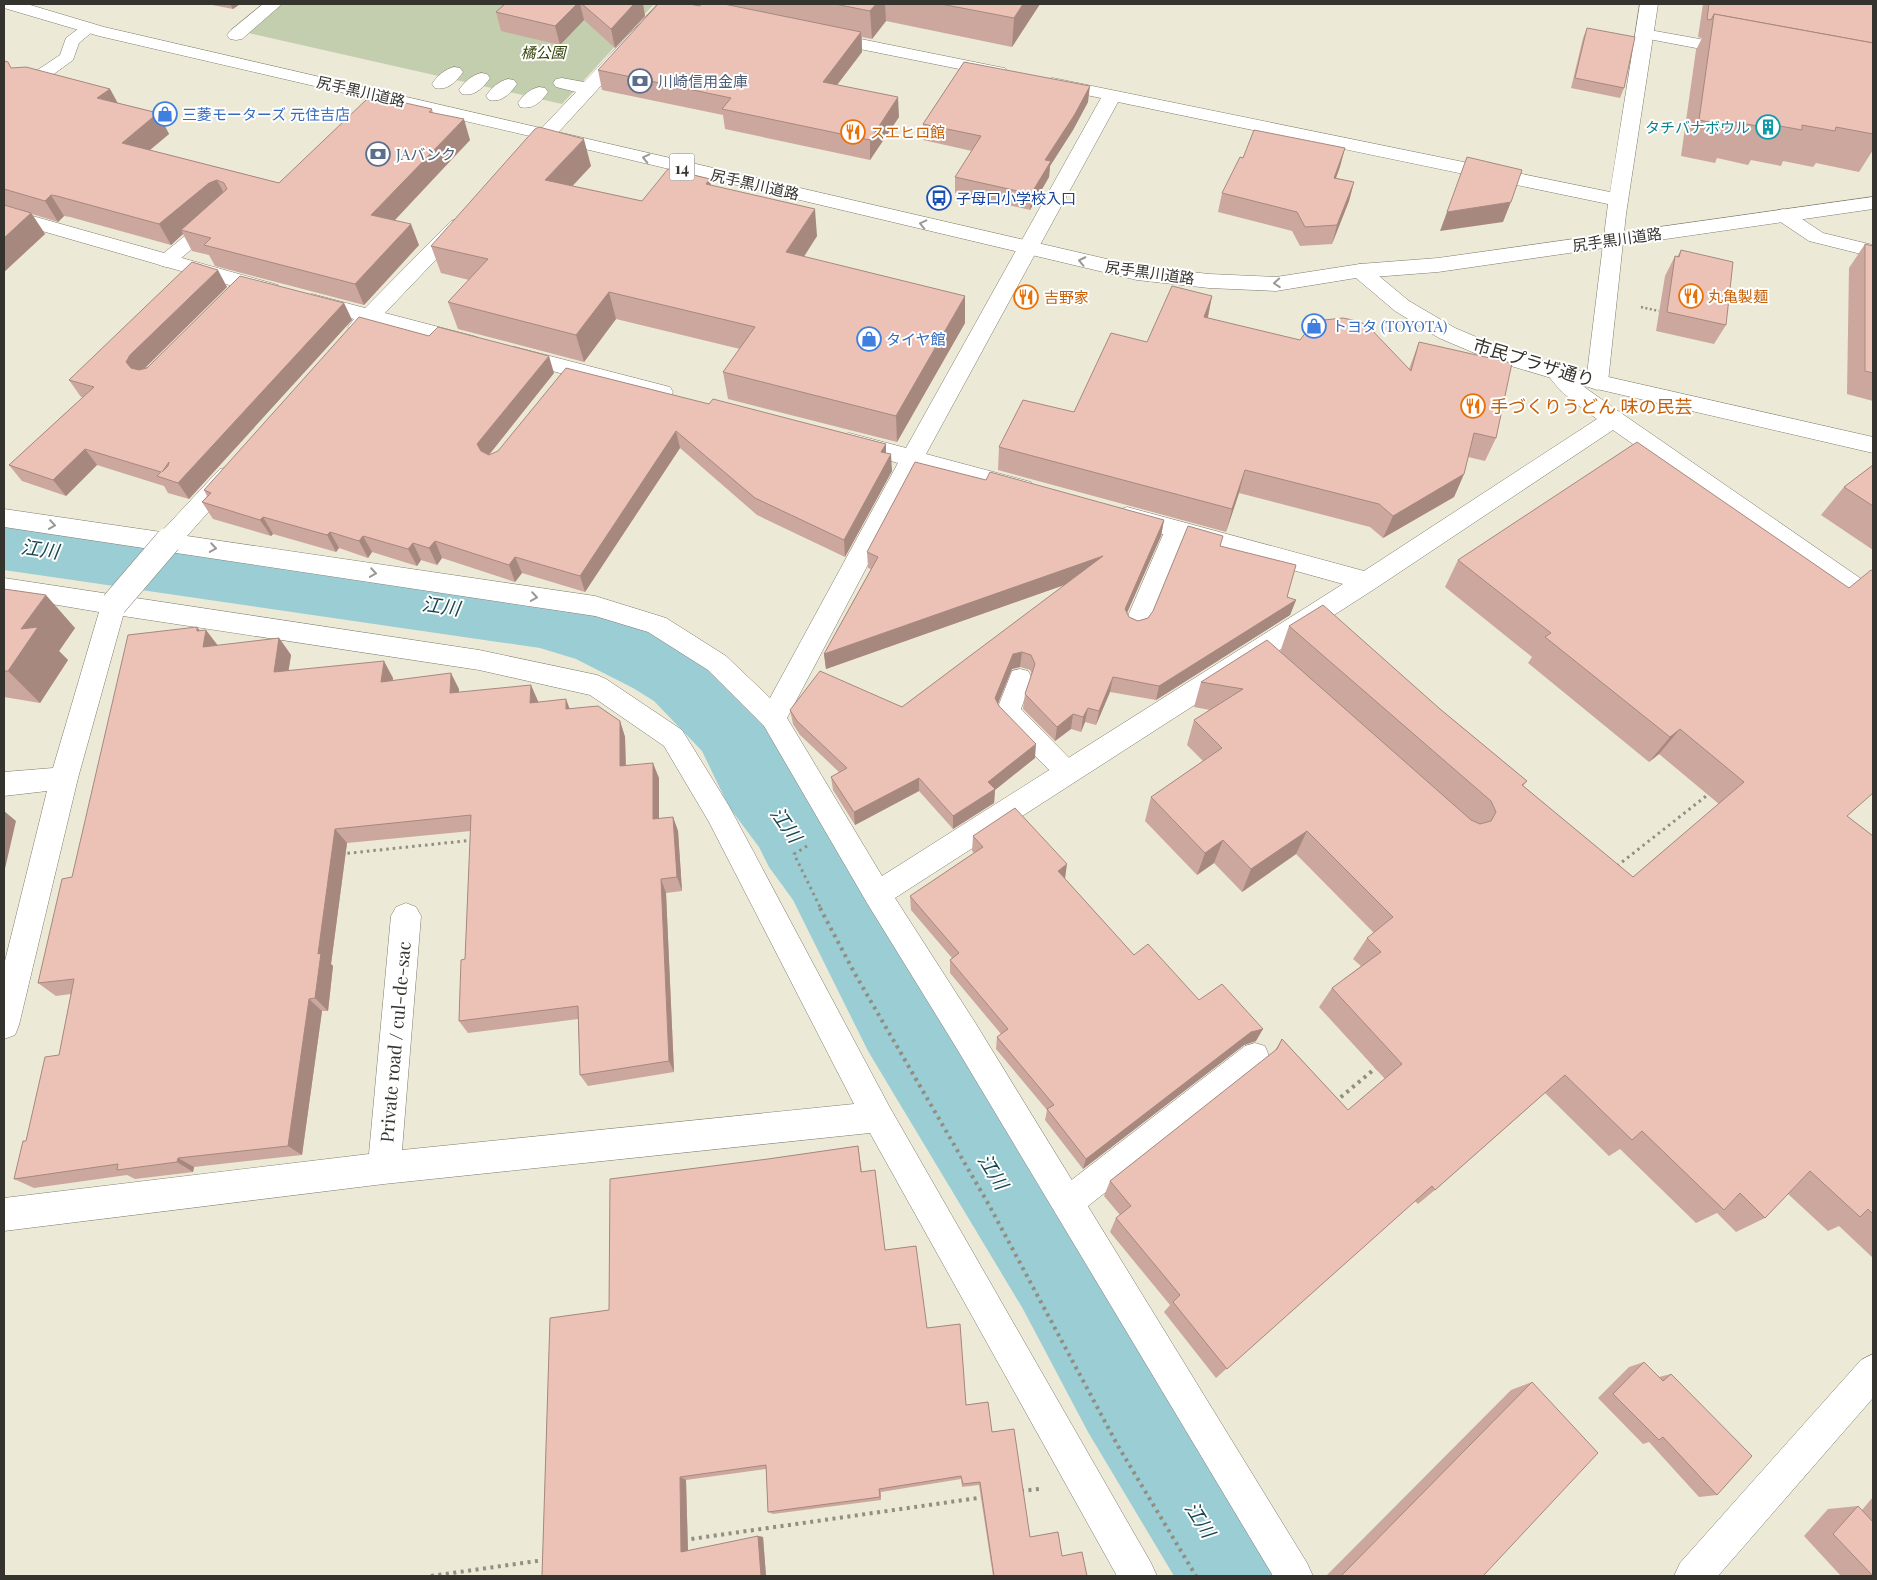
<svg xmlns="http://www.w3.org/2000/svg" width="1877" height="1580" font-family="'Playfair Display','Noto Sans JP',serif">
	<rect width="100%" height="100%" fill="#ede9d7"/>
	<path fill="#c3ceaf" d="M 262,4 L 654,4 L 562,104 L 231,29 Z"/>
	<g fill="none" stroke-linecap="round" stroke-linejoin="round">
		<path fill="#9bcdd4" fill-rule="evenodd" d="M 4,516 L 540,590 L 601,606 L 630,617 L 687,644 L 708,657 L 759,706 L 787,759 L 819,799 L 827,815 L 853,848 L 932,991 L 1093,1239 L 1162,1358 L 1277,1536 L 1293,1576 L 1174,1576 L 1088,1432 L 1023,1309 L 868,1051 L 793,900 L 769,867 L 759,847 L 729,807 L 702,751 L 654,701 L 633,688 L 576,659 L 540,648 L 4,570 Z"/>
		<g stroke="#7f7c6c" stroke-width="1">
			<g id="lane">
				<path d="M 89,23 L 95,25 L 97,28 L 79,43 L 73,60 L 36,87 L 24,87 L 22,83 L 24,79 L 60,55 L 66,38 L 83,25 Z"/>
				<path d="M 1644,29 L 1733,45 L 1739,47 L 1741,50 L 1739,53 L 1733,55 L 1638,37 L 1636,34 L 1638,31 Z"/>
				<path d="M 214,215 L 220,217 L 223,221 L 220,225 L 173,265 L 166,267 L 159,265 L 157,261 L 159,257 L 208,217 Z"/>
				<path d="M 1176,522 L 1184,524 L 1187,530 L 1148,625 L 1144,631 L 1136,634 L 1128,631 L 1124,625 L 1165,530 L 1168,524 Z"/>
				<path d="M 1020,669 L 1028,671 L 1032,678 L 1021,709 L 1076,765 L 1079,772 L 1076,779 L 1067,782 L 1058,779 L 999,719 L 996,712 L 1012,671 Z"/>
				<path d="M 1255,1043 L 1265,1046 L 1269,1056 L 1265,1066 L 1078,1214 L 1067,1218 L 1056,1214 L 1052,1203 L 1056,1192 L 1245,1046 Z"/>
			</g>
		</g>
		<g stroke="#7f7c6c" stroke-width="1">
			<g id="street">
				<path d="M 263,4 L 282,4 L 242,39 L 236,40 L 230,39 L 227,35 L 230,31 Z"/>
				<path d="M 658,4 L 676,4 L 532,161 L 525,163 L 518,161 L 515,157 L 518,153 L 576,92 L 556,87 L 553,83 L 556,79 L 562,78 L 584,82 Z"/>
				<path d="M 1640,4 L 1658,4 L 1626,214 L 1608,382 L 1605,387 L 1597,390 L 1589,387 L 1586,382 L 1608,204 L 1118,102 L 926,454 L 1031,482 L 1035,488 L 1031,494 L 1023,497 L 919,468 L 787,718 L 882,876 L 1343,584 L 1119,522 L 1115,516 L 1119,510 L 1127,507 L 1364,571 L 1597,419 C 1578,405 1559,393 1547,373 L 1550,368 L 1558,366 L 1566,368 L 1577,382 L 1621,413 L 1873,587 L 1873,610 L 1864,607 L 1613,430 L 1376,588 L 895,898 L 976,1024 L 1307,1563 L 1313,1576 L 1273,1576 L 954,1044 L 867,903 L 764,726 L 708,670 L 648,632 L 595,616 L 4,527 L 4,509 L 161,532 L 220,469 L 228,467 L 236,469 L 240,475 L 236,481 L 187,536 L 595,596 L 666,618 L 726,656 L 770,698 L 898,463 L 841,447 L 838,441 L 841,435 L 849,433 L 906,448 L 1101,98 L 1047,87 L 1044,83 L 1047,79 L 1053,78 L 1610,192 Z"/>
				<path d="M 826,32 L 999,67 L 1005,68 L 1008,72 L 1005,76 L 999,77 L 820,41 L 817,37 L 820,33 Z"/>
				<path d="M 454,67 L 460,68 L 463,72 C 456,82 447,91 435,88 L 432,84 C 437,76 445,69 454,67 Z"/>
				<path d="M 481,73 L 487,74 L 490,78 C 483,88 474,97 462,94 L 459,90 C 464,82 472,75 481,73 Z"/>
				<path d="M 508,79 L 514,80 L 517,84 C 510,94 501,103 489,100 L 486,96 C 491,88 499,81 508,79 Z"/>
				<path d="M 539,87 L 545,88 L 548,92 C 541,102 533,110 520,107 L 518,103 C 523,95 530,89 539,87 Z"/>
				<path d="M 4,208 L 278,285 L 281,290 L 278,295 L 271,297 L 4,220 Z"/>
				<path d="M 1783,209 L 1790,211 L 1823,233 L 1873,245 L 1873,257 L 1809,241 L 1776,219 L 1773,215 L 1776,211 Z"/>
				<path d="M 458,219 L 465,221 L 468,225 L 465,229 L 385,313 L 477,337 L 480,342 L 477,347 L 469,349 L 374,324 C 367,332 362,335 351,332 L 348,327 L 354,319 L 305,306 L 301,301 L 305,296 L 312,294 L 365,308 L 451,221 Z"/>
				<path d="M 515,347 L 670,387 L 673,392 L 670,397 L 662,400 L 507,359 L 504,354 L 507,349 Z"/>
				<path d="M 4,578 L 479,650 L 597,675 L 606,679 L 682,730 L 729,806 L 889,1106 L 1151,1563 L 1157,1576 L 1117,1576 L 870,1133 L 384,1184 L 4,1231 L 4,1198 L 369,1154 L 391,916 L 396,907 L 406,903 L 416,907 L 421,916 L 402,1150 L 854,1104 L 709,822 L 664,746 L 590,695 L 479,670 L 123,616 L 78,778 L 19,1025 L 15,1035 L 4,1039 L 4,965 L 47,791 L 4,796 L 4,772 L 53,768 L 99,612 L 4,596 Z"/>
				<path d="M 1873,1354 L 1873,1398 L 1718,1576 L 1674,1576 L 1680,1563 L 1861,1360 Z"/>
			</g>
		</g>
		<g stroke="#7f7c6c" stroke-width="1">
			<path id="secondary" d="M 1873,197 L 1873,209 L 1438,272 L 1360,278 L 1353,276 L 1350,271 L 1353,266 L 1360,264 L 1438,258 Z"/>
		</g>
		<g stroke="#7f7c6c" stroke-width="1">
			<path id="primary" d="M 4,4 L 27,4 L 104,27 L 1137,266 L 1209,274 L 1276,277 L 1360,264 L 1367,266 L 1409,301 L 1455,328 L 1507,350 L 1560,366 L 1873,437 L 1873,453 L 1558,380 L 1491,360 L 1439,338 L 1395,311 L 1356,278 L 1276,291 L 1209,288 L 1137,280 L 547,140 L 99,36 L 4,8 Z"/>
		</g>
		<path stroke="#918e82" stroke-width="2.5" stroke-dasharray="2 2.5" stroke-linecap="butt" d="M 1641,307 L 1659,311"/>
		<g stroke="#918e82" stroke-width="3" stroke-dasharray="2.5 4" stroke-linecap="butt">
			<path d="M 807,846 L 794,854 L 821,909"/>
			<path d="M 341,854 L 474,840"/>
			<path d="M 1617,866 L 1710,793"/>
		</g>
		<g stroke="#918e82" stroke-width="4" stroke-dasharray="3 4.5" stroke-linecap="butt">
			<path d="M 820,908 L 855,974 L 989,1205 L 1118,1446 L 1196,1576"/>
			<path d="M 1335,1102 L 1378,1066"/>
			<path d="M 1021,1491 L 1039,1489"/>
			<path d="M 684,1540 L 985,1497"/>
			<path d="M 431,1576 L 544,1560"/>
		</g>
		<use href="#lane" fill="#fff" fill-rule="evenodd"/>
		<use href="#street" fill="#fff" fill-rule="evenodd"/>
		<use href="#secondary" fill="#fff" fill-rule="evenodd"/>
		<use href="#primary" fill="#fff" fill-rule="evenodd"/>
		<g stroke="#7f7c6c" stroke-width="27" stroke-linecap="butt">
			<path id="street-bridge" d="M 114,604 L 168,541"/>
		</g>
		<use href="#street-bridge" stroke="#fff" stroke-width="26"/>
	</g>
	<g fill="#cca79d">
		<path d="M 207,4 L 240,4 L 233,9 Z"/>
		<path d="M 505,4 L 643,4 L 645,16 L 615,48 L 584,20 L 560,45 L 501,31 L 496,12 Z"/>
		<path d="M 701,4 L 1040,4 L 1012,47 L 886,21 L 872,39 L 862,37 L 862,52 L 837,85 L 899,117 L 870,160 L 725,129 L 723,115 L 602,90 L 598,70 L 700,6 Z"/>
		<path d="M 1703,4 L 1873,4 L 1873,150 L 1859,172 L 1816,163 L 1813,167 L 1783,161 L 1781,166 L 1751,160 L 1748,165 L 1717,158 L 1715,163 L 1681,156 L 1696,50 L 1702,38 L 1698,37 Z"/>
		<path d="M 1587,28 L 1624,88 L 1620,98 L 1571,88 L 1583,38 Z"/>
		<path d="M 4,61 L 11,68 L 110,89 L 118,103 L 158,113 L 169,134 L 150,150 L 279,183 L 375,102 L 432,109 L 433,113 L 470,140 L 394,220 L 419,245 L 364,305 L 215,266 L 209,255 L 192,251 L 183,234 L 171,245 L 70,217 L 64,216 L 58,222 L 32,214 L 45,234 L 4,272 Z"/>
		<path d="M 1088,102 L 1073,130 L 1050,166 L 1049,177 L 1030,210 L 955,193 L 955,177 L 972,151 L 923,140 L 923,124 Z"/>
		<path d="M 1345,148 L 1336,178 L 1354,182 L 1349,201 L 1332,244 L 1300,246 L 1292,231 L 1218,212 L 1222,193 Z"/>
		<path d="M 591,166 L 572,186 L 642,201 L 710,179 L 711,186 L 817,236 L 804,257 L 965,323 L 897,442 L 728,399 L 723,372 L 740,349 L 616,319 L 584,362 L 458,329 L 448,302 L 469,280 L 441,273 L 431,246 Z"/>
		<path d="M 1865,244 L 1873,246 L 1873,401 L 1847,394 L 1849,268 Z"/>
		<path d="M 1681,250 L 1726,325 L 1714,344 L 1656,331 L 1665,276 L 1675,256 L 1677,257 Z"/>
		<path d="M 227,287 L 144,368 L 344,303 L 352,320 L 189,499 L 168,493 L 164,486 L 97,465 L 66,496 L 22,481 L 9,465 L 83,397 L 81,397 L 69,380 Z"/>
		<path d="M 1212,296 L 1208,318 L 1409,369 L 1419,342 L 1496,438 L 1485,461 L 1468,457 L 1464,474 L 1454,497 L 1383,538 L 1370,527 L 1239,493 L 1226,532 L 998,470 L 999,447 L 1074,412 L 1147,342 Z"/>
		<path d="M 429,336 L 554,373 L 489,455 L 709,404 L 886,444 L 886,453 L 892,471 L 845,557 L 757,515 L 680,448 L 585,592 L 522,573 L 515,582 L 442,558 L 437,565 L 421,560 L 417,566 L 372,552 L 368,558 L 339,548 L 336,552 L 273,534 L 271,536 L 213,519 L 202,502 L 207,496 L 204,490 Z"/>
		<path d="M 1873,465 L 1873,550 L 1821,515 L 1844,487 Z"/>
		<path d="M 986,480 L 1164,520 L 1161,536 L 1127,613 L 1129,617 L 1138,621 L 1148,618 L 1223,536 L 1220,546 L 1287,597 L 1296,600 L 1290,615 L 1156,700 L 1110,692 L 1096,725 L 1085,722 L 1081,732 L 1071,729 L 1055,741 L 1023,709 L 1025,694 L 1032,674 L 1030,670 L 1020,667 L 1012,669 L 998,704 L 1035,758 L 995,790 L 994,803 L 953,829 L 919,791 L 855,825 L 833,790 L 831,777 L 839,772 L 800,735 L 793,724 L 790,710 L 902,707 L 1067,584 L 826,669 L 824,654 L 871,569 L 868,568 L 867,552 Z"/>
		<path d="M 1458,560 L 1847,816 L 1873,836 L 1873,1258 L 1839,1226 L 1828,1231 L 1788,1194 L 1765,1218 L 1736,1232 L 1717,1213 L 1696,1223 L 1620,1149 L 1609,1156 L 1545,1093 L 1435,1190 L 1418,1204 L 1415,1201 L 1216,1378 L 1164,1312 L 1170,1305 L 1110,1232 L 1116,1218 L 1120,1215 L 1104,1196 L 1110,1181 L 1274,1052 L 1282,1039 L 1348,1110 L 1385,1079 L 1319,1007 L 1332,988 L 1361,966 L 1353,959 L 1367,938 L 1374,933 L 1296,854 L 1242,892 L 1214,863 L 1197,875 L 1145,821 L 1151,797 L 1203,761 L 1187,745 L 1194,720 L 1210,710 L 1194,707 L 1201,682 L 1280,652 L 1289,626 L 1440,709 L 1527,781 L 1523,786 L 1633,877 L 1719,804 L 1659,754 L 1649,762 L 1528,663 L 1532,657 L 1445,587 Z"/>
		<path d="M 4,589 L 75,628 L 59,651 L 68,660 L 40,703 L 4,697 Z"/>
		<path d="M 200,631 L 218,646 L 279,638 L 291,655 L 288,671 L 393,678 L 393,681 L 459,689 L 459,692 L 538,701 L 538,702 L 620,721 L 625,737 L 626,765 L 659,778 L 659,819 L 673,817 L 678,831 L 682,891 L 666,893 L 674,1072 L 588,1086 L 580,1075 L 578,1019 L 468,1033 L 459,1021 L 465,959 L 471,831 L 347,843 L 331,964 L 333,966 L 328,1011 L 322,1011 L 302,1155 L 194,1167 L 193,1172 L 135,1179 L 127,1175 L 34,1188 L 14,1179 L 26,1141 L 59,1055 L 71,994 L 56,996 L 38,983 L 72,877 Z"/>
		<path d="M 973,836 L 1065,879 L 1134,955 L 1199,1000 L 1256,1041 L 1244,1045 L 1083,1169 L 1045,1120 L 1047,1110 L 996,1049 L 997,1037 L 1001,1034 L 950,973 L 950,960 L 952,958 L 911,910 L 910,896 L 974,853 L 972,851 Z"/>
		<path d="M 858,1146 L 862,1172 L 875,1170 L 885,1250 L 916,1246 L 927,1328 L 960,1324 L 966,1405 L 988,1402 L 992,1432 L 1014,1429 L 1030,1537 L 1058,1532 L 1062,1556 L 1082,1552 L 1087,1576 L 993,1576 L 979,1485 L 962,1487 L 961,1479 L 881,1492 L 881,1500 L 773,1514 L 768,1512 L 766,1469 L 686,1480 L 688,1551 L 758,1536 L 763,1537 L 766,1576 L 542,1576 L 550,1318 L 609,1310 L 610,1179 L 768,1159 Z"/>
		<path d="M 1644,1362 L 1659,1377 L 1671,1374 L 1717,1495 L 1699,1497 L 1649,1442 L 1643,1444 L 1598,1398 L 1629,1367 Z"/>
		<path d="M 1532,1382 L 1483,1576 L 1326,1576 L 1511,1390 Z"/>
		<path d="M 1873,1497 L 1873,1576 L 1841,1576 L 1804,1536 L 1828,1509 L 1858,1506 L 1862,1510 Z"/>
	</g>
	<g fill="#a6887f">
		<path d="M 230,4 L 240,4 L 233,9 Z"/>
		<path d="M 577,4 L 580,4 L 584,20 L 560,45 L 555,26 Z"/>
		<path d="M 634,4 L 643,4 L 645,16 L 615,48 L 611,29 Z"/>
		<path d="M 876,4 L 885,4 L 886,21 L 872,39 L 870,11 Z"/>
		<path d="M 1023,4 L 1040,4 L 1012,47 L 1014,18 Z"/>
		<path d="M 861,32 L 862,52 L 824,102 L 823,82 Z"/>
		<path d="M 1090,86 L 1088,102 L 1073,130 L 1050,166 L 1049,177 L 1030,210 L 1031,194 L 1045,160 Z"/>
		<path d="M 110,89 L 121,110 L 97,98 Z"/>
		<path d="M 898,97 L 899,117 L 870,160 L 870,140 Z"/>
		<path d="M 158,113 L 169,134 L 133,164 L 122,143 Z"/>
		<path d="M 464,119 L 470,140 L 380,236 L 371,215 Z"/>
		<path d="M 584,139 L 591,166 L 553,207 L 545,180 Z"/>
		<path d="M 1345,148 L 1340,167 L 1329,197 L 1334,178 Z"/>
		<path d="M 710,179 L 714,206 L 706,184 Z"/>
		<path d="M 217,180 L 228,201 L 181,230 L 183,234 L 171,245 L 159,224 L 209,183 Z"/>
		<path d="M 1354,182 L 1349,201 L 1332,244 L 1337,225 Z"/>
		<path d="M 51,195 L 64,216 L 58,222 L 45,201 Z"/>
		<path d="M 1511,202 L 1503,222 L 1440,231 L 1447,212 Z"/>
		<path d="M 815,209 L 817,236 L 789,279 L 786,252 Z"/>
		<path d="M 31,213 L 45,234 L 4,272 L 4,238 Z"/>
		<path d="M 411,224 L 419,245 L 364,305 L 355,284 Z"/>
		<path d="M 218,270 L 227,287 L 141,372 L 137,379 L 126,362 L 130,355 Z"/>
		<path d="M 609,292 L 616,319 L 584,362 L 576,335 Z"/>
		<path d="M 965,296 L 965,323 L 897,442 L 896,416 Z"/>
		<path d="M 1212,296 L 1207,320 L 1204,317 Z"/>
		<path d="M 344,303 L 352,320 L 189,499 L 178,483 Z"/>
		<path d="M 549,356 L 554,373 L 484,461 L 477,444 Z"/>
		<path d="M 676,431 L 680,448 L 585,592 L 580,576 Z"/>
		<path d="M 886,444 L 886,461 L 881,452 Z"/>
		<path d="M 85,449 L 97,465 L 66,496 L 53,480 Z"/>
		<path d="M 891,454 L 892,471 L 845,557 L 844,540 Z"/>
		<path d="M 1245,470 L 1239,493 L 1226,532 L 1232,509 Z"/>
		<path d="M 1464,474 L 1454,497 L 1383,538 L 1393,516 Z"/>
		<path d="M 263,517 L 273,534 L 271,536 L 260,520 Z"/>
		<path d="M 1164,520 L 1161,536 L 1122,624 L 1125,609 Z"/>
		<path d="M 330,532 L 339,548 L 336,552 L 327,535 Z"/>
		<path d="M 363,536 L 372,552 L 368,558 L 359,541 Z"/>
		<path d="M 435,541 L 442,558 L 437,565 L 429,548 Z"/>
		<path d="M 413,543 L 421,560 L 417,566 L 408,549 Z"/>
		<path d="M 1103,556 L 1101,572 L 826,669 L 824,654 Z"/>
		<path d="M 515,557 L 522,573 L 515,582 L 509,565 Z"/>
		<path d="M 46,595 L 75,628 L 59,651 L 68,660 L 40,703 L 8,671 L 21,629 Z"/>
		<path d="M 1296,600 L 1290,615 L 1156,700 L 1159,686 Z"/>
		<path d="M 197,627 L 205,637 L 206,630 L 219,647 L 203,647 L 197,631 Z"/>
		<path d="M 279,638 L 291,655 L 286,688 L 274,672 Z"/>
		<path d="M 1022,652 L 1020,667 L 1012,669 L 994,713 L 995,698 L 1013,654 Z"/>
		<path d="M 384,661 L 393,678 L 391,698 L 381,682 Z"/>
		<path d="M 451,673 L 459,689 L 458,709 L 450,693 Z"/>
		<path d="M 1113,677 L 1110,692 L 1096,725 L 1099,711 Z"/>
		<path d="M 531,685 L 538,701 L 537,719 L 530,703 Z"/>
		<path d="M 566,699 L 572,715 L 566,709 Z"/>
		<path d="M 1088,708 L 1085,722 L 1081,732 L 1083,717 Z"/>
		<path d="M 1073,714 L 1071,729 L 1055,741 L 1057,727 Z"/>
		<path d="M 620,721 L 625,737 L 626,781 L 620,766 Z"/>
		<path d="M 1680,729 L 1659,754 L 1649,762 L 1670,737 Z"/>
		<path d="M 1036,744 L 1035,758 L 995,790 L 994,803 L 953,829 L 953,816 L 988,782 Z"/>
		<path d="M 653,763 L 659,778 L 659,834 L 653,819 Z"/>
		<path d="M 919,778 L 919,791 L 855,825 L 854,812 Z"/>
		<path d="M 4,811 L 16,821 L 4,873 Z"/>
		<path d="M 673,817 L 678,831 L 682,891 L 677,877 Z"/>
		<path d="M 335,829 L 347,843 L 331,964 L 333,966 L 328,1011 L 315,998 L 318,954 Z"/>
		<path d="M 1307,831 L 1296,854 L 1242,892 L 1251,869 Z"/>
		<path d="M 1223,840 L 1214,863 L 1197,875 L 1205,853 Z"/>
		<path d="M 1067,864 L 1065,879 L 1058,871 Z"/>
		<path d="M 661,879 L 666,893 L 674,1072 L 669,1061 Z"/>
		<path d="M 309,999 L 322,1011 L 302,1155 L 288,1146 Z"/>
		<path d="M 1263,1029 L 1256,1041 L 1244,1045 L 1083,1169 L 1086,1159 L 1251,1032 Z"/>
		<path d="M 178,1158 L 194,1167 L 193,1172 L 177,1162 Z"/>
		<path d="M 680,1477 L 686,1480 L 688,1553 L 681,1552 Z"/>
		<path d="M 758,1536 L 763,1537 L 766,1576 L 761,1576 Z"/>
	</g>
	<g fill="#edc2b6" stroke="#a6887f" fill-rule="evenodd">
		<path d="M 505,4 L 577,4 L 555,26 L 496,12 Z"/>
		<path d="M 582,4 L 634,4 L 611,29 Z"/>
		<path d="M 658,4 L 689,4 L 700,6 L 701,4 L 724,4 L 861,32 L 823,82 L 898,97 L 870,140 L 722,109 L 731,98 L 598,70 Z"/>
		<path d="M 835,4 L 876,4 L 870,11 Z"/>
		<path d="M 941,4 L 1023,4 L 1014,18 Z"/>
		<path d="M 1709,4 L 1873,4 L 1873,43 L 1714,14 L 1711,20 L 1707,19 Z"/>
		<path d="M 1714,14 L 1873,43 L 1873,134 L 1836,127 L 1835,131 L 1802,125 L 1802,130 L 1769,124 L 1769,128 L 1735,122 L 1734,127 L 1699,120 Z"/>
		<path d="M 1587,28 L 1635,37 L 1624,88 L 1575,78 Z"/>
		<path d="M 4,61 L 8,62 L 11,68 L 26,67 L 110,89 L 97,98 L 158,113 L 122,143 L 279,183 L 366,100 L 375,102 L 379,97 L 432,109 L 429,112 L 464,119 L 371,215 L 411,224 L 355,284 L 204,245 L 211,238 L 181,230 L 227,189 L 224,183 L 217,180 L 209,183 L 159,224 L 57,196 L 51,195 L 45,201 L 4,189 Z"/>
		<path d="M 964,62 L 1090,86 L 1075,114 L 1045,160 L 1051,161 L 1031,194 L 955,177 L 981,136 L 923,124 Z"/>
		<path d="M 539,127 L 584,139 L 545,180 L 642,201 L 668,169 L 710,179 L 706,184 L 815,209 L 786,252 L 965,296 L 896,416 L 723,372 L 755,327 L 609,292 L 576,335 L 448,302 L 488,259 L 431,246 L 535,129 Z"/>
		<path d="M 1254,130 L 1345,148 L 1334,178 L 1354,182 L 1337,225 L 1305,227 L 1297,212 L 1222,193 L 1240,157 L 1243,158 Z"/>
		<path d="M 1467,157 L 1522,170 L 1511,202 L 1447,212 Z"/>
		<path d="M 4,205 L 31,213 L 4,238 Z"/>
		<path d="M 1865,244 L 1873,246 L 1873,373 L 1865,371 Z"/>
		<path d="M 1681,250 L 1733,262 L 1726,325 L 1667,312 L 1675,256 L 1679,257 Z"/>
		<path d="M 192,262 L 218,270 L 130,355 L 126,362 L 131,368 L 139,370 L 147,368 L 240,276 L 344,303 L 178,483 L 157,476 L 161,472 L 85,449 L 53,480 L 9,465 L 94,387 L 69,380 ZM 169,462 L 168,466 L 162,472 Z"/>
		<path d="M 1172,286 L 1212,296 L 1204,317 L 1300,340 L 1310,327 L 1324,320 L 1343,318 L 1357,321 L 1367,325 L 1411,371 L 1419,342 L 1512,363 L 1496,438 L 1474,433 L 1464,474 L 1393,516 L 1379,504 L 1245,470 L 1232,509 L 999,447 L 1023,400 L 1074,412 L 1111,333 L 1147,342 Z"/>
		<path d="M 359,317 L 429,336 L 438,327 L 549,356 L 477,444 L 481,451 L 489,455 L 498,451 L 566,368 L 709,404 L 713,399 L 886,444 L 881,452 L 891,454 L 844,540 L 755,498 L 676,431 L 580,576 L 515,557 L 509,565 L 435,541 L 429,548 L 413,543 L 408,549 L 363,536 L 359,541 L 330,532 L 327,535 L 263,517 L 260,520 L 202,502 L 211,493 L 204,490 Z"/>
		<path d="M 1637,442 L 1849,588 L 1871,570 L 1873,571 L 1873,793 L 1847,816 L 1873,836 L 1873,1214 L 1868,1209 L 1860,1217 L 1810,1171 L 1765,1218 L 1740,1193 L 1724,1210 L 1642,1131 L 1632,1140 L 1565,1075 L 1435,1190 L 1432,1186 L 1227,1369 L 1173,1302 L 1180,1295 L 1116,1218 L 1131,1206 L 1110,1181 L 1277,1049 L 1282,1039 L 1348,1110 L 1402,1064 L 1332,988 L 1381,952 L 1367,938 L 1393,917 L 1307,831 L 1251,869 L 1223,840 L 1205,853 L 1151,797 L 1222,748 L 1194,720 L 1243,689 L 1201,682 L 1267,640 L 1471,820 L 1480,824 L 1491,821 L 1496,812 L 1491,801 L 1289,626 L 1323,605 L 1440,709 L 1527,781 L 1522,785 L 1633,877 L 1744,782 L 1680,729 L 1670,737 L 1545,637 L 1551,633 L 1458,560 Z"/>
		<path d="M 915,462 L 986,480 L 990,472 L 1164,520 L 1125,609 L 1129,617 L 1138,621 L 1148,618 L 1153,611 L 1188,526 L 1223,536 L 1220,546 L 1296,565 L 1287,597 L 1296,600 L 1159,686 L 1113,677 L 1099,711 L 1088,708 L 1083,717 L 1073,714 L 1057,727 L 1025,694 L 1035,664 L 1031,655 L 1022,652 L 1013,654 L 995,698 L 999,706 L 1036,744 L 988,782 L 995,789 L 953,816 L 919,778 L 854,812 L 831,777 L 847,768 L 797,721 L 790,710 L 820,671 L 902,707 L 1103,556 L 824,654 L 878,557 L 867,552 Z"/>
		<path d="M 1873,465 L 1873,506 L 1844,487 Z"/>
		<path d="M 4,589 L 46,595 L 21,629 L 38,627 L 8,671 L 4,671 Z"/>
		<path d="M 197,627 L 197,631 L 206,630 L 203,647 L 279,638 L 274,672 L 384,661 L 381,682 L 451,673 L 450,693 L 531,685 L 530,703 L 566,699 L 566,709 L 598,706 L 620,721 L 620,766 L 653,763 L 653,819 L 673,817 L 677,877 L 661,879 L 669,1061 L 580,1075 L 578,1006 L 459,1021 L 461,960 L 465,959 L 471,815 L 335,829 L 318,954 L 321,953 L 315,998 L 309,999 L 288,1146 L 178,1158 L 177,1162 L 117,1170 L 118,1164 L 14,1179 L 23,1141 L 26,1141 L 45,1057 L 59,1055 L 74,979 L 38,983 L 62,879 L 72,877 L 128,635 Z"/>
		<path d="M 1015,808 L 1067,864 L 1058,871 L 1134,955 L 1148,944 L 1199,1000 L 1222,984 L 1263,1029 L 1251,1032 L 1086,1159 L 1047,1109 L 1054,1105 L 997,1037 L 1008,1029 L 950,960 L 959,953 L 910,896 L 983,847 L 973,836 Z"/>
		<path d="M 858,1146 L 861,1172 L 875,1170 L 885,1250 L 916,1246 L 927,1328 L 960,1324 L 966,1405 L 988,1402 L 992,1432 L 1014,1429 L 1030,1537 L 1058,1532 L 1062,1556 L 1082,1552 L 1087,1576 L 994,1576 L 980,1482 L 963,1484 L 961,1476 L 879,1489 L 880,1497 L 768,1512 L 766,1465 L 680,1477 L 681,1552 L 758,1536 L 761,1576 L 542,1576 L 550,1318 L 609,1310 L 610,1179 L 768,1159 Z"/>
		<path d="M 1644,1362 L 1663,1381 L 1671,1374 L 1752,1456 L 1717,1495 L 1663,1437 L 1659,1440 L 1613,1394 Z"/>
		<path d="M 1532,1382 L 1598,1453 L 1483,1576 L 1341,1576 Z"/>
		<path d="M 1858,1506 L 1873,1522 L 1873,1576 L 1833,1534 Z"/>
	</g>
	<defs><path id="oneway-chevron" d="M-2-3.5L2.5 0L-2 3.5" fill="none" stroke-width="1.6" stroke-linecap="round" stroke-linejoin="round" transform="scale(1.25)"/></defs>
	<g stroke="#9a9996">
		<use href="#oneway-chevron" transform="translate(646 158) rotate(-167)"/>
		<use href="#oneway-chevron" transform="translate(923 224) rotate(-167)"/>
		<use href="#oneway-chevron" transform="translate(1082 261) rotate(-168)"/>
		<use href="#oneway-chevron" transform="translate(1277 283) rotate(176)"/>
		<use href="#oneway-chevron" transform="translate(52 525) rotate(8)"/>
		<use href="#oneway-chevron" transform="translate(213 548) rotate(9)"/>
		<use href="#oneway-chevron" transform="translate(373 573) rotate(9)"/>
		<use href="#oneway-chevron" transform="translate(534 597) rotate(9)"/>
	</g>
	<defs>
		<g id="bank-ring" transform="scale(1.25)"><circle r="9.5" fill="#fff" stroke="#5c6f8a" stroke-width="1.5"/><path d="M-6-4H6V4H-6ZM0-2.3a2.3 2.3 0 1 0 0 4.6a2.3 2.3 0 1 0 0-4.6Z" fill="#5c6f8a"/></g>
		<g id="shop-ring" transform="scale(1.25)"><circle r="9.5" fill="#fff" stroke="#3f7fe0" stroke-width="1.5"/><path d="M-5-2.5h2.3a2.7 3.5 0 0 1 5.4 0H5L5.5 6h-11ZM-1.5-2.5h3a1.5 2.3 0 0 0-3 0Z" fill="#3f7fe0"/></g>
		<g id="building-ring" transform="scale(1.25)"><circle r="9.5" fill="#fff" stroke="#0f9aa8" stroke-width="1.5"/><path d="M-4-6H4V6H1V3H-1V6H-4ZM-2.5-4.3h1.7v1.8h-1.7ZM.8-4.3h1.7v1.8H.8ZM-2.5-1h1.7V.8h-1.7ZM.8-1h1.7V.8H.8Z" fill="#0f9aa8"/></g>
		<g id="restaurant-ring" transform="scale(1.25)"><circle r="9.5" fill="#fff" stroke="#e8710a" stroke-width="1.5"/><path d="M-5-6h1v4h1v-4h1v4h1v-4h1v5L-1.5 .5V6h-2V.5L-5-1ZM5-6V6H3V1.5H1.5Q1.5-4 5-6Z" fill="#e8710a"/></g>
		<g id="bus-ring" transform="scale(1.25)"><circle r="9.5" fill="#fff" stroke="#1a4fb4" stroke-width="1.5"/><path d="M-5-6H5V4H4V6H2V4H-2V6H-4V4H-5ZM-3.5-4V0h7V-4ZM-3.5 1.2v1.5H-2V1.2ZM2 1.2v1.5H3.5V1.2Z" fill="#1a4fb4"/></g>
	</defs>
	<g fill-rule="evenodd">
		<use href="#bank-ring" x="640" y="81"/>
		<use href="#shop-ring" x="165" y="114"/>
		<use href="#building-ring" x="1768" y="127"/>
		<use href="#restaurant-ring" x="853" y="132"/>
		<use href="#bank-ring" x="378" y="154"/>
		<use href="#bus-ring" x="939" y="198"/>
		<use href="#restaurant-ring" x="1691" y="296"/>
		<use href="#restaurant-ring" x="1026" y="297"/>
		<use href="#shop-ring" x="1314" y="326"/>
		<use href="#shop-ring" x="869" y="339"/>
		<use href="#restaurant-ring" x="1473" y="406"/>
	</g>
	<g text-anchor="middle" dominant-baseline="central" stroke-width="4" stroke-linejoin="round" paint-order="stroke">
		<g font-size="15" font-style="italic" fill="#344307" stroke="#fff">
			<text x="543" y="52">橘公園</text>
		</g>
		<g font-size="15" fill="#4e5e75" stroke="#fff" text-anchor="start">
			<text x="658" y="81">川崎信用金庫</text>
			<text x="396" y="154">JAバンク</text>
		</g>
		<g font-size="15" fill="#35332d" stroke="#fff">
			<text transform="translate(361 91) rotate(13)">尻手黒川道路</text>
			<text transform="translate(755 184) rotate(13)">尻手黒川道路</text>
			<text transform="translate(1617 239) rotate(-8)">尻手黒川道路</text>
			<text transform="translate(1150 272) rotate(8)">尻手黒川道路</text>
		</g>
		<g font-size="15" fill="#366cbe" stroke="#fff" text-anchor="start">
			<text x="182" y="114">三菱モーターズ 元住吉店</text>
			<text x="1332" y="326">トヨタ (TOYOTA)</text>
			<text x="886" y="339">タイヤ館</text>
		</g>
		<g font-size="15" fill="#0d838f" stroke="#fff" text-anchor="end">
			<text x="1750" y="127">タチバナボウル</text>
		</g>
		<g font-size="15" fill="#c56008" stroke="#fff" text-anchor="start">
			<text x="870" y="132">スエヒロ館</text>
			<text x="1708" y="296">丸亀製麺</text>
			<text x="1044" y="297">吉野家</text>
		</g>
		<g font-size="15" fill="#164399" stroke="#fff" text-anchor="start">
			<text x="956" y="198">子母口小学校入口</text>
		</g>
		<rect fill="#fff" stroke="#72706c" stroke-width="1" x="669.5" y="153.5" width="25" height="27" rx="4"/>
		<g font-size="16" font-weight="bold" fill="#35332d">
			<text x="682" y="167">14</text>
		</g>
		<g font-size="18" fill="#35332d" stroke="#fff">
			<text transform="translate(1534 362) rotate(17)">市民プラザ通り</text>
			<text transform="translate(395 1042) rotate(-85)">Private road / cul-de-sac</text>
		</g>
		<g font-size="18" fill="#c56008" stroke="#fff" text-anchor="start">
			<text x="1490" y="406">手づくりうどん 味の民芸</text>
		</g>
		<g font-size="19" font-style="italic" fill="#19464c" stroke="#fff">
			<text transform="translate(40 548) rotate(8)">江川</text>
			<text transform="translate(441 605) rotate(8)">江川</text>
			<text transform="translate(787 824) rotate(55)">江川</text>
			<text transform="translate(994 1171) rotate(58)">江川</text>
			<text transform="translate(1201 1519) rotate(58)">江川</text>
		</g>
	</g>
	<rect width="1877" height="1580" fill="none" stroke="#35332d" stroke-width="10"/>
</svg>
